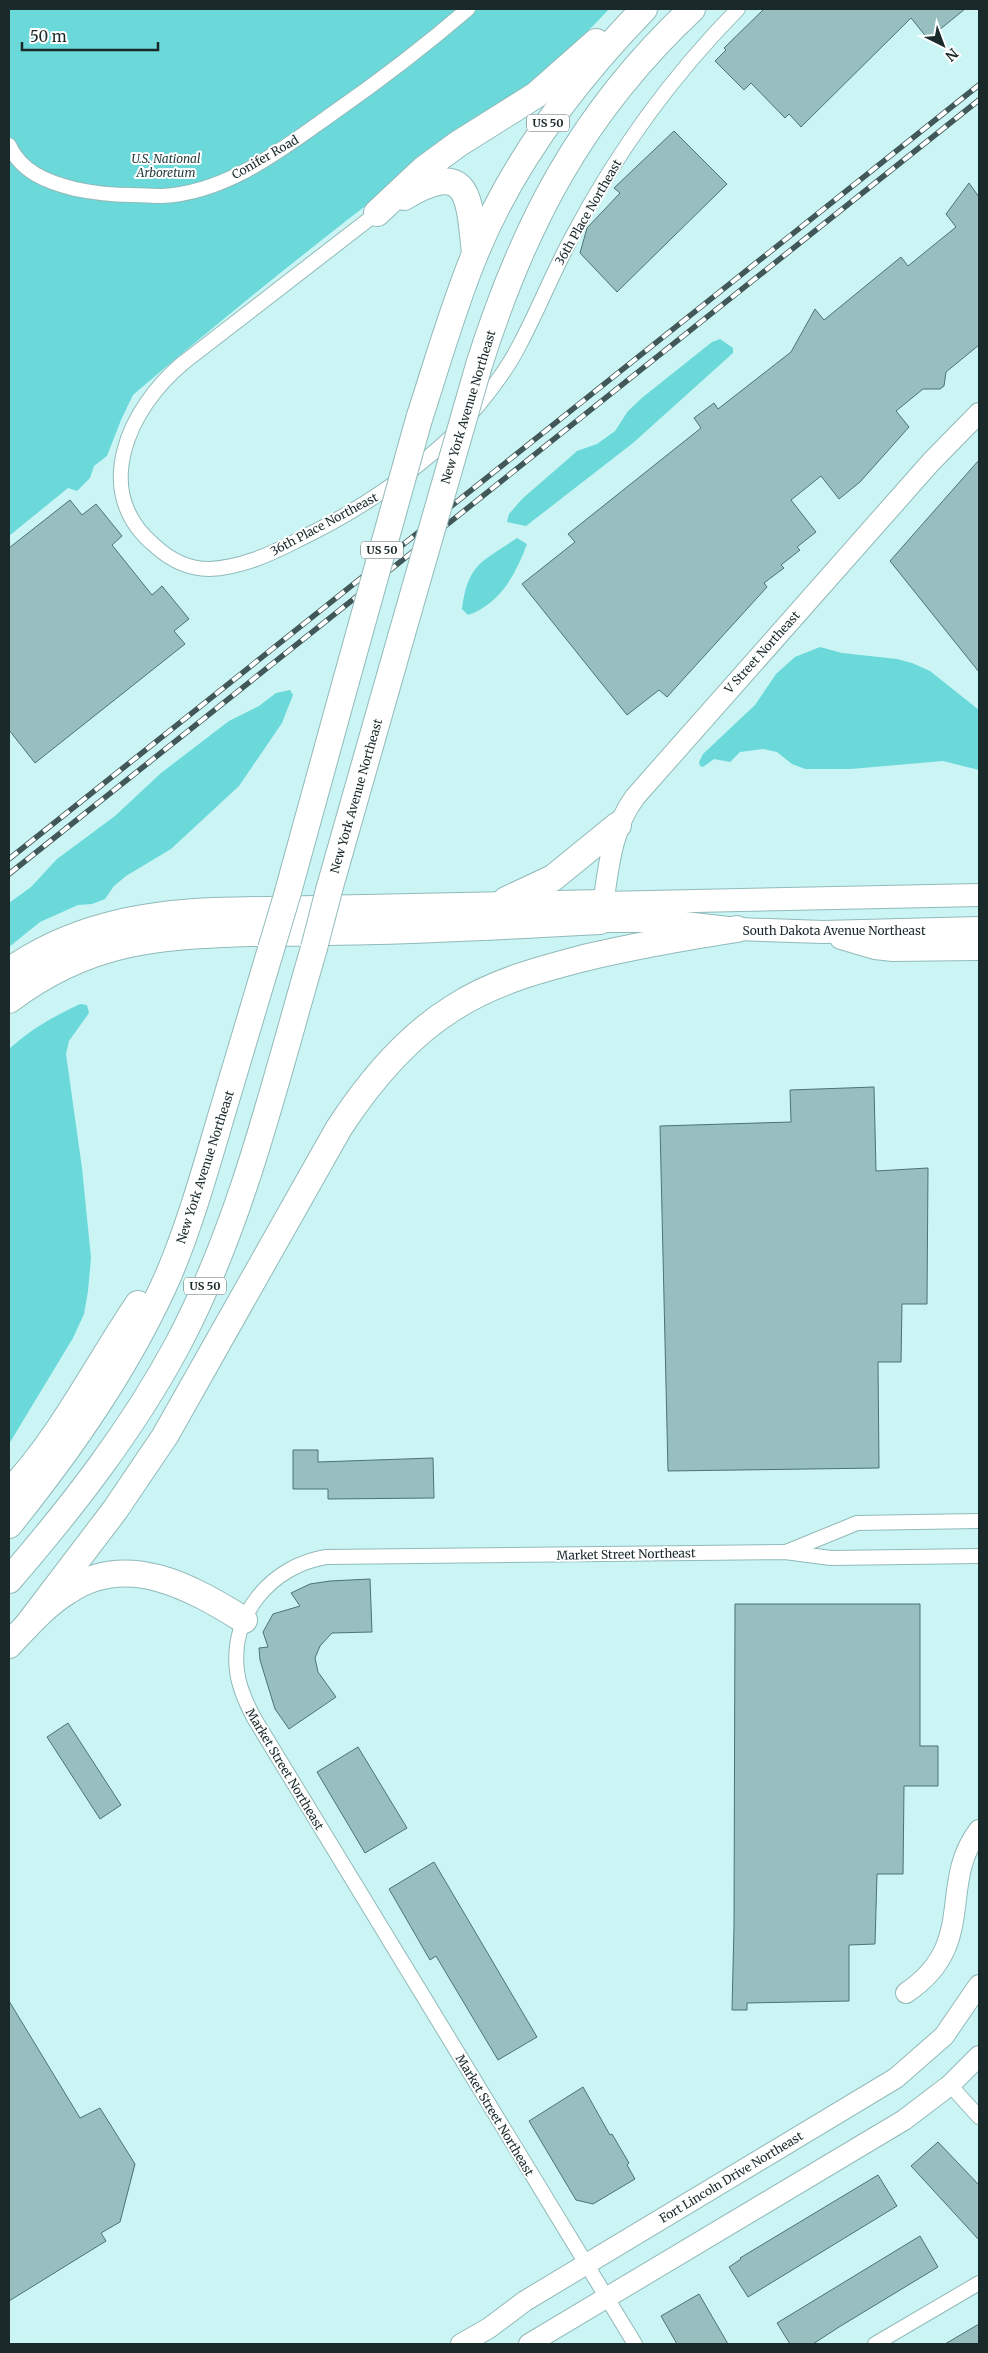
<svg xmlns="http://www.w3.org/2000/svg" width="988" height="2353" font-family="Merriweather,serif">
	<rect width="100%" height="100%" fill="#cbf4f4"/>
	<g fill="#6bd9da">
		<path d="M 9,9 L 609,9 C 544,81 462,131 386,190 C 300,256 215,325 133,395 L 121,420 L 107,456 L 94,466 L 90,478 L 77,491 L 68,488 L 9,536 Z"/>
		<path d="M 720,339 L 733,348 L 733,353 L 633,443 L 526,526 L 507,522 L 509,514 L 522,499 L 568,459 L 577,451 L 597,444 L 615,431 L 628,411 L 643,397 L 712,342 Z"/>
		<path d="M 517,538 L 527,544 C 516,574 500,604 468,615 L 462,609 C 468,563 482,562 517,538 Z"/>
		<path d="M 820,647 L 842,653 L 897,659 L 912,663 L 930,671 L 979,710 L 979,770 L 943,761 L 851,769 L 805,769 L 792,764 L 777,752 L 763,749 L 740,752 L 730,762 L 714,759 L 703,767 L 700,766 L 699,762 L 703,754 L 755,705 L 776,674 L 795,657 Z"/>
		<path d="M 290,690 L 293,695 L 282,723 L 239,786 L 171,849 L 126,876 L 114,886 L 105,899 L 92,904 L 78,905 L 40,922 L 9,947 L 9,903 L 31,887 L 57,859 L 115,816 L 161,773 L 229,721 L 259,706 L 276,693 Z"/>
		<path d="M 80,1004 L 87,1005 L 89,1013 L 69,1041 L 66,1054 L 82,1168 L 91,1258 L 88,1291 L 84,1314 L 73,1338 L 9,1444 L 9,1049 C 30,1030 54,1016 80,1004 Z"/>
	</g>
	<g fill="#97bfbf" stroke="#4d7373">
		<path d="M 764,9 L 965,9 L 928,39 L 911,18 L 801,127 L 789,114 L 785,118 L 751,83 L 744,90 L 715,61 L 726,50 L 724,48 Z"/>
		<path d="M 674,131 L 727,184 L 617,292 L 580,253 L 587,228 L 620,193 L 614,188 Z"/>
		<path d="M 969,183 L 979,197 L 979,345 L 946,372 L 944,386 L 940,389 L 923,389 L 896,411 L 909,427 L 860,482 L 839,499 L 821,476 L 791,500 L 816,532 L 797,547 L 800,550 L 781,565 L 784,568 L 764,583 L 767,587 L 667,697 L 659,690 L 627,715 L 522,584 L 575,542 L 568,534 L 701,428 L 694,418 L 714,403 L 718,409 L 791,352 L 815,309 L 824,320 L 901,257 L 908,266 L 956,227 L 946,214 Z"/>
		<path d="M 979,460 L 979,672 L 890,561 Z"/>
		<path d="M 70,500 L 82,515 L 96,504 L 122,536 L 112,545 L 152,595 L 162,586 L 189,619 L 174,631 L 185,644 L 35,763 L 9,730 L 9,548 Z"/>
		<path d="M 874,1087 L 876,1171 L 928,1168 L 927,1304 L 902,1304 L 901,1362 L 878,1362 L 879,1468 L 668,1471 L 660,1126 L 791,1122 L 790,1090 Z"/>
		<path d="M 293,1450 L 318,1450 L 318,1462 L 433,1458 L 434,1498 L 328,1499 L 328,1489 L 293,1489 Z"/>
		<path d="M 370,1579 L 372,1632 L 332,1633 L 320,1646 L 315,1658 L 318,1672 L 336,1697 L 289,1729 L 275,1709 L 260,1660 L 259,1648 L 268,1647 L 263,1632 L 273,1614 L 300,1606 L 291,1593 L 310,1584 L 330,1581 Z"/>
		<path d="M 735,1604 L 920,1604 L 920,1746 L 938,1746 L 938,1786 L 904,1786 L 903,1874 L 877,1874 L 875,1944 L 849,1945 L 849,2001 L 747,2003 L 747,2010 L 732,2010 L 734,1926 Z"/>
		<path d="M 68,1723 L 121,1805 L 100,1819 L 47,1737 Z"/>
		<path d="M 358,1747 L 407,1828 L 365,1853 L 317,1772 Z"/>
		<path d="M 434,1862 L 537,2037 L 498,2060 L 436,1956 L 430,1960 L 389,1889 Z"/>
		<path d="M 9,2001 L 80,2118 L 100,2108 L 135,2164 L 120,2222 L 101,2233 L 106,2241 L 9,2301 Z"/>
		<path d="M 583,2087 L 610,2135 L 612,2134 L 629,2163 L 627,2165 L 635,2179 L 593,2204 L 576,2200 L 529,2121 Z"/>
		<path d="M 938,2142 L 979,2185 L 979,2240 L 911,2166 Z"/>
		<path d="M 878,2175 L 897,2206 L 748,2297 L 729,2267 L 741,2259 L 740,2258 Z"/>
		<path d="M 920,2236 L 938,2267 L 839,2327 L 813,2344 L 790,2344 L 777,2323 Z"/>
		<path d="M 699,2294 L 728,2344 L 677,2344 L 661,2316 Z"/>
		<path d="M 979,2324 L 979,2344 L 945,2344 Z"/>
	</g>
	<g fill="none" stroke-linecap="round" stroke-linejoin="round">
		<g stroke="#91bab9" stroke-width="16">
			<g id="street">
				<path d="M 9,145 C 21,172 47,182 75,189 C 94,193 112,195 131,195 C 141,195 152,196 162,196 C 228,193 285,147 336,111 C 382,79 426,45 468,9"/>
				<path d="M 377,213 L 183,363 C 129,408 90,491 154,545 C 169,559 188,569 209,569 C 240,568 271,554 298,540 C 356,512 408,478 455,433"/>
				<path d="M 470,415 C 489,393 507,370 520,344 C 539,308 554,270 573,235 C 617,152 673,75 738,9"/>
				<path d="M 786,1552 L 857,1523 L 979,1521"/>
				<path d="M 950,2085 L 979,2117"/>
				<path d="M 635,2344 L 254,1718 C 246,1703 239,1688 237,1671 C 230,1615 271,1566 326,1557 L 785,1552 L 831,1558 L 979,1556"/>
				<path d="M 875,2344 L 979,2283"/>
			</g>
		</g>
		<g stroke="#91bab9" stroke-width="22">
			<g id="secondary">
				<path d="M 601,918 C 608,876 609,832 635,797 L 931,462 L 979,413"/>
				<path d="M 906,1993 C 979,1944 937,1885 979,1830"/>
				<path d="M 461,2344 L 489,2328 L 525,2301 L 896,2078 L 944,2036 L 979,1985"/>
				<path d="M 529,2344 L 904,2120 L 950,2085 L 979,2056"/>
			</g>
		</g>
		<g stroke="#91bab9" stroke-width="24">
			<g id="primary">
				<path d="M 603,903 L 979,895"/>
				<path d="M 600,921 L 667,921 L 737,929 L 823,932 L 979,928"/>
				<path d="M 841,938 L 875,948 L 893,950 L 979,949"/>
			</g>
		</g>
		<g stroke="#91bab9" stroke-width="28">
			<g id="highway">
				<path d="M 404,197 C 471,157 469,200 475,253"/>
				<path d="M 377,213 L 424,169 L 458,144 L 536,95 L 596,42"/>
				<path d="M 479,365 C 524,223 582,112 692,9"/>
				<path d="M 419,419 C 437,364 453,307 475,254 C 513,161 575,80 644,9"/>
				<path d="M 329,890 L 401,637"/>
				<path d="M 288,892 L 346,681"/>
				<path d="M 506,900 L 553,878 L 618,825"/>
				<path d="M 9,971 C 70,928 140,914 213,911 L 603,903"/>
				<path d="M 9,1000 C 89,940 156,936 252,933 C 293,933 335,932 377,931 C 451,929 526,925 600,921"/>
				<path d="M 9,1492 C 59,1441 98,1363 138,1304"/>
				<path d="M 9,1525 C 71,1448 129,1365 169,1274 C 190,1224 205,1171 220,1120 C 237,1063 254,1006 271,949"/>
				<path d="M 9,1580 C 72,1507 132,1430 178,1344 C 243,1221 275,1081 314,948"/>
				<path d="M 26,1627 L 115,1510 L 165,1436 L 339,1128 C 369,1082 405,1038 453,1008 C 493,982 538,970 584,958 C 635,946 685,937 737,929"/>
				<path d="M 9,1645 C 27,1626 45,1605 68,1591 C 127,1551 191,1587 244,1620"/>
			</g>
		</g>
		<use href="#street" stroke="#fff" stroke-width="14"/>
		<use href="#secondary" stroke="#fff" stroke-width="20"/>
		<use href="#primary" stroke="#fff" stroke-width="22"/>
		<use href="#highway" stroke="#fff" stroke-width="26"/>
		<g stroke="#425757" stroke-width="5.5">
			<g id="rail">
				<path d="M 9,859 L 979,85"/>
				<path d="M 9,874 L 979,100"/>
			</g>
		</g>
		<use href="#rail" stroke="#fff" stroke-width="4" stroke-dasharray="11" stroke-linecap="butt"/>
		<g stroke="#91bab9" stroke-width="28" stroke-linecap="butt">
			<g id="highway-bridge">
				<path d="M 401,637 L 479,365"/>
				<path d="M 346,681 L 419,419"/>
				<path d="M 314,948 L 329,890"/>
				<path d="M 271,949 L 288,892"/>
			</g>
		</g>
		<use href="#highway-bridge" stroke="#fff" stroke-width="26"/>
	</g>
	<g text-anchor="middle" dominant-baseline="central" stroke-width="4" stroke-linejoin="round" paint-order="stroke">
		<g fill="#fff" stroke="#5f6a6a" stroke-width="1">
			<rect x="527" y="114.5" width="42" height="17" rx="4"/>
			<rect x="361" y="541.5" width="42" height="17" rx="4"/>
			<rect x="184" y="1277.5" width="42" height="17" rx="4"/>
		</g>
		<g font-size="11" font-weight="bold" fill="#1a2a2a">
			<text x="548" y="123">US 50</text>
			<text x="382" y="550">US 50</text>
			<text x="205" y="1286">US 50</text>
		</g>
		<g font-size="12" fill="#1a2a2a" stroke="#fff">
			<text transform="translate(265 157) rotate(-30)">Conifer Road</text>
			<text transform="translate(588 212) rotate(-60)">36th Place Northeast</text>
			<text transform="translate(468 407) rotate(-73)">New York Avenue Northeast</text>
			<text transform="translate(324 524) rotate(-28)">36th Place Northeast</text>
			<text transform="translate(762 652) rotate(-48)">V Street Northeast</text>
			<text transform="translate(356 796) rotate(-74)">New York Avenue Northeast</text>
			<text x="834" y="930">South Dakota Avenue Northeast</text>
			<text transform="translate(205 1167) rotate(-72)">New York Avenue Northeast</text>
			<text transform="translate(626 1554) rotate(-1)">Market Street Northeast</text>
			<text transform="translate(285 1769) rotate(59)">Market Street Northeast</text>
			<text transform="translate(495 2115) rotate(59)">Market Street Northeast</text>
			<text transform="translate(731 2177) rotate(-31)">Fort Lincoln Drive Northeast</text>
		</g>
		<g font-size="12" font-style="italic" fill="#253e3e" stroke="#fff">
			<text x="166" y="158">U.S. National<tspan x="166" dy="14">Arboretum</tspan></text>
		</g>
	</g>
	<rect width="988" height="2353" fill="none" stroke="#1a2a2a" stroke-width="20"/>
	<g transform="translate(943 45) rotate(138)" stroke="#ffffff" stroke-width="4" paint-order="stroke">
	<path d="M0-4L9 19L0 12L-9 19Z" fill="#1a2a2a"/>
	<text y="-8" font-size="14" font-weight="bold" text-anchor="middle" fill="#1a2a2a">N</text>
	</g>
	<path d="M22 42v8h136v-8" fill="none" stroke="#1a2a2a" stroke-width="2.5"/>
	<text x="30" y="42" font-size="15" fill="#1a2a2a" stroke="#ffffff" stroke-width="4" paint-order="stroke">50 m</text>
</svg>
